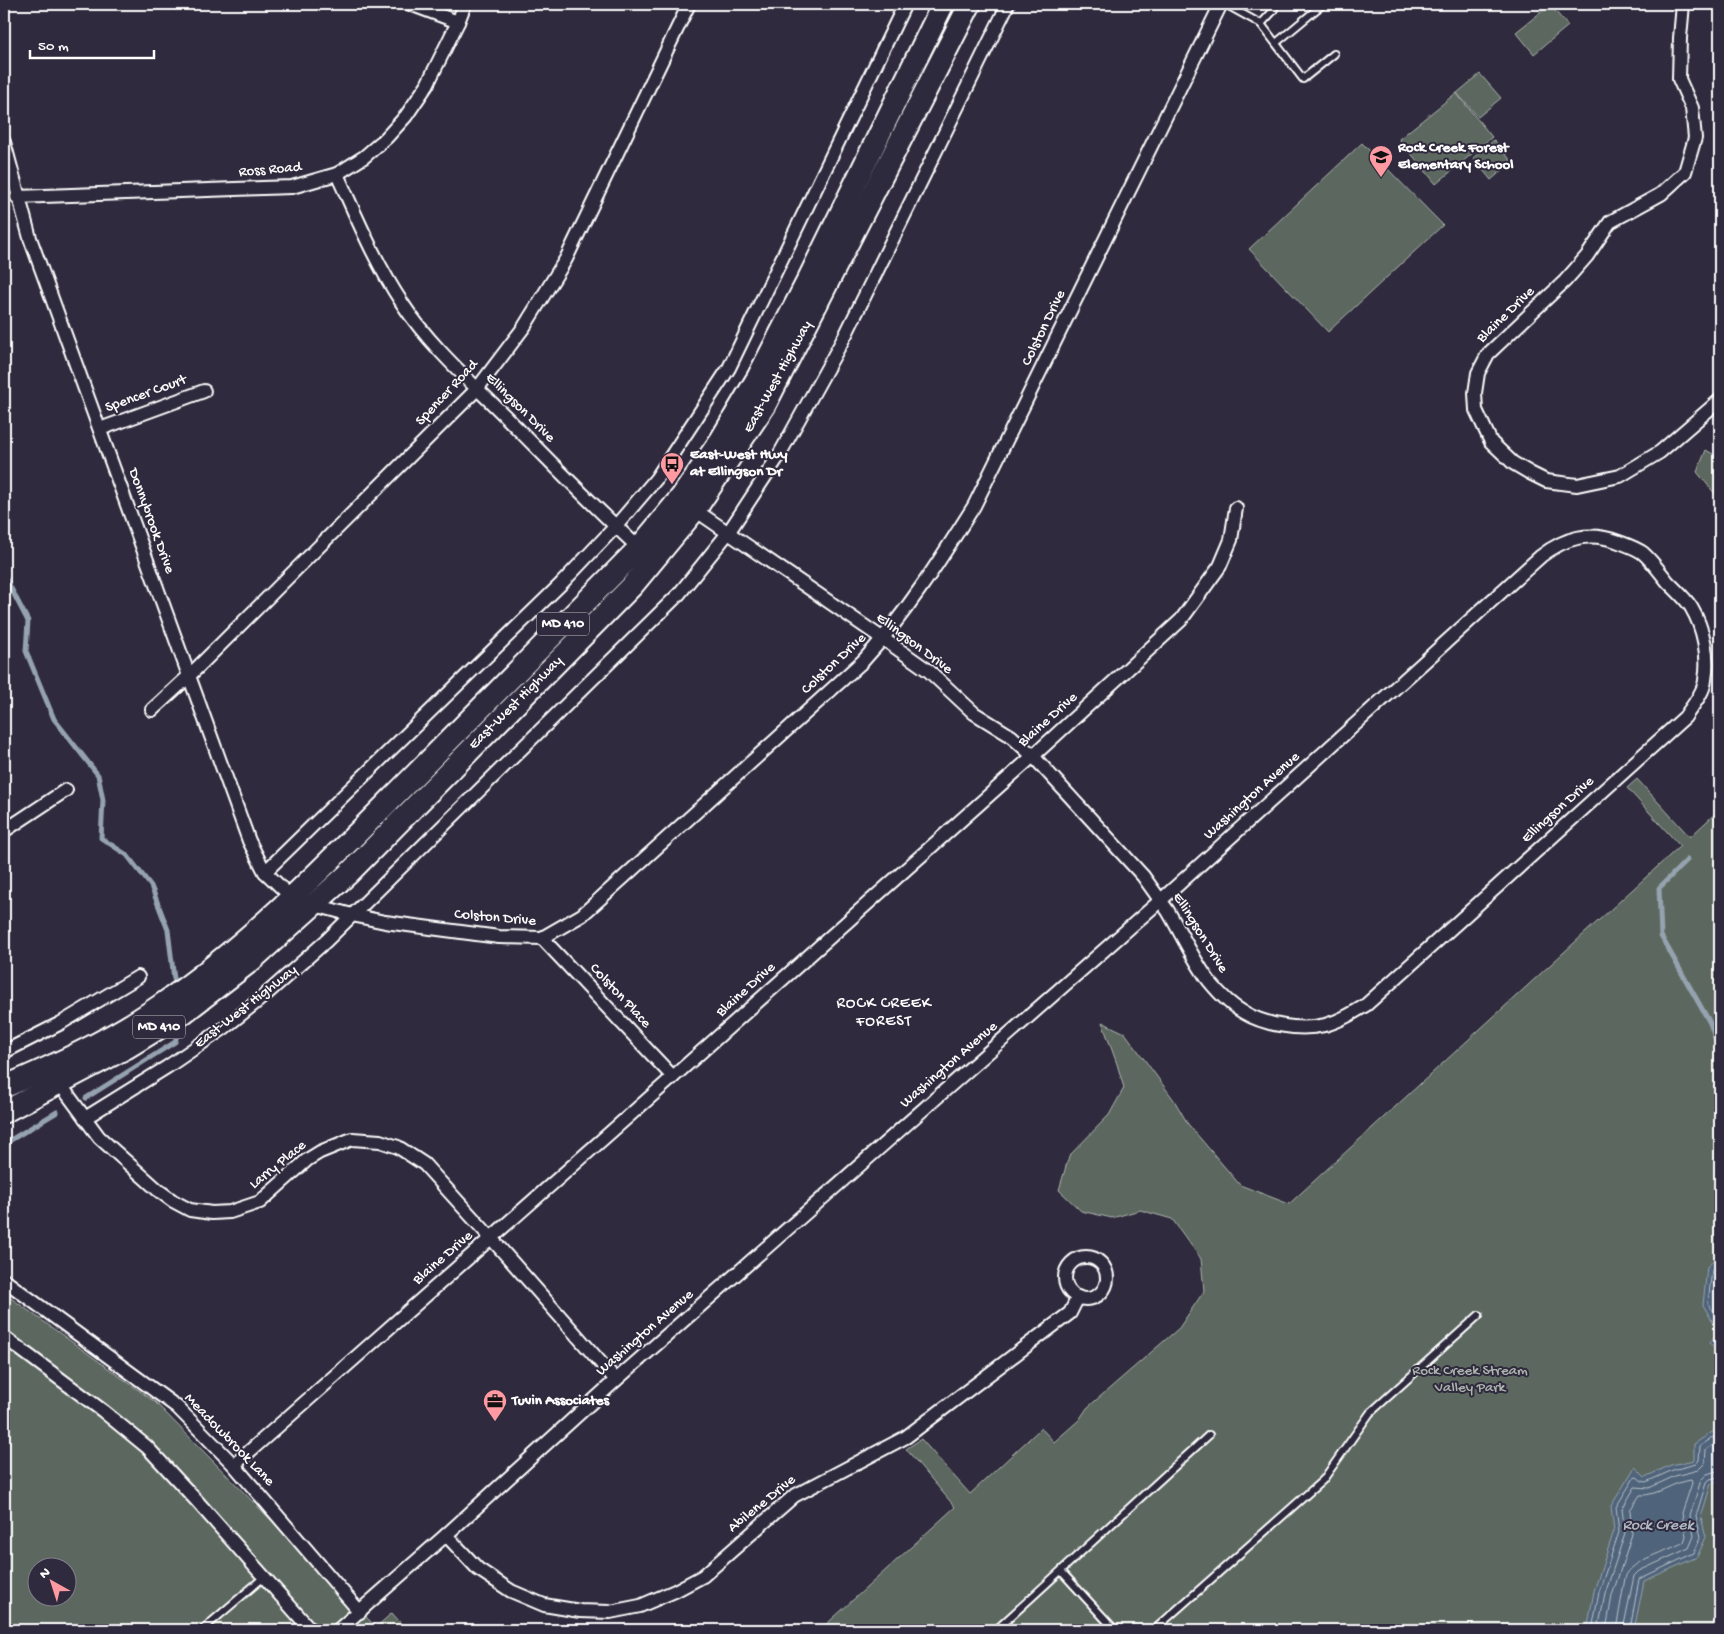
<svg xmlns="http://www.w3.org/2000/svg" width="1724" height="1634" font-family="'Gochi Hand',sans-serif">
	<rect width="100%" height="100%" fill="#2f2a3d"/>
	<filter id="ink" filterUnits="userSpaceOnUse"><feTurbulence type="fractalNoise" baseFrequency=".02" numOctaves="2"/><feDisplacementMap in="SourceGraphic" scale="10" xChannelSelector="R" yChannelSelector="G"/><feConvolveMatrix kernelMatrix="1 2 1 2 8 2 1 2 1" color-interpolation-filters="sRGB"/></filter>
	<g filter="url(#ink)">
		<g fill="#5b685e" stroke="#adb4ae" fill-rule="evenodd">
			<path d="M 1550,5 L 1568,26 L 1534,54 L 1516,32 Z"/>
			<path d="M 1480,74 L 1501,98 L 1478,117 L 1457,93 Z"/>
			<path d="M 1456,93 L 1492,137 L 1436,184 L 1399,139 Z"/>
			<path d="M 1494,140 L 1512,162 L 1491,180 L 1473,158 Z"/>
			<path d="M 1362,143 L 1443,225 L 1328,332 L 1249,249 Z"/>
			<path d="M 1706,450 L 1720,458 L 1720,500 L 1697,472 Z"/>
			<path d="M 1637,779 L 1690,837 L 1720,809 L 1720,1630 L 820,1630 L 955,1507 L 906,1449 L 921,1439 L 970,1494 L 1041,1428 L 1054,1442 L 1079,1420 L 1087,1408 L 1179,1328 L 1204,1291 L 1201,1259 L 1172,1219 L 1140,1210 L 1112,1218 L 1081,1211 L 1059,1190 L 1069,1156 L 1109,1115 L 1124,1088 L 1117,1064 L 1102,1022 L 1125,1033 L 1174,1100 L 1188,1124 L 1240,1185 L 1289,1204 L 1680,846 L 1627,788 Z"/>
			<path d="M 4,1293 L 155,1402 L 376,1627 L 392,1613 L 407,1630 L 4,1630 ZM 38,1566 L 68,1566 L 68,1596 L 38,1596 Z"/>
		</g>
		<g fill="#4f647a" stroke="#95a2af">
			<path d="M 1720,1254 L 1720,1356 L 1710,1343 L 1719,1332 L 1703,1305 L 1707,1267 Z"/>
			<path d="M 1720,1427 L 1720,1481 L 1711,1484 L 1701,1517 L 1706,1537 L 1697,1557 L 1644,1581 L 1634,1630 L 1587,1630 L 1594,1591 L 1614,1531 L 1611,1506 L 1635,1467 L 1645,1477 L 1671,1465 L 1694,1460 L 1694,1444 Z"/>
		</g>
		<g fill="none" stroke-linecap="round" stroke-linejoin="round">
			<g stroke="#b9c1ca" stroke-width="1">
				<path d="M 1720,1261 L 1712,1270 L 1708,1303 L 1720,1324"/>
				<path d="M 1592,1630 L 1599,1592 L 1619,1532 L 1616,1507 L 1634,1478 L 1637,1477 L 1642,1481 L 1646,1482 L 1673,1470 L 1696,1464 L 1699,1460 L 1700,1446 L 1720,1433"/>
				<path d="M 1598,1630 L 1605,1594 L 1625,1533 L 1622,1509 L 1635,1487 L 1649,1488 L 1675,1476 L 1698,1470 L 1705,1463 L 1706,1450 L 1720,1440"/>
				<path d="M 1606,1630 L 1612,1596 L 1632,1534 L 1630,1510 L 1640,1495 C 1658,1496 1672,1482 1691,1480 L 1692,1483 L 1682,1513 L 1686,1536 L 1684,1542 C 1667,1552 1631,1559 1625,1578 L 1616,1630"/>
				<path d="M 1623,1630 L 1634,1576 L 1639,1571 L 1689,1548 L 1694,1536 L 1690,1515 L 1701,1480 L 1707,1474 L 1720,1470"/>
				<path d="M 1630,1630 L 1639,1579 L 1694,1553 L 1701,1537 L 1696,1516 L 1706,1483 L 1710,1479 L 1720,1477"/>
			</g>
			<g stroke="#95a2af" stroke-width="5">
				<path d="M 4,575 L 28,621 L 26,651 L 54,719 L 98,775 L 103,800 L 101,838 L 127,855 L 151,886 L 168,930 L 174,979"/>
				<path d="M 1687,860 L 1659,888 L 1661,936 L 1710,1023 L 1720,1052"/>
				<path d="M 86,1098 L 175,1042 L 178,1032"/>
				<path d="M 4,1144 L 57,1112"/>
			</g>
			<g stroke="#fff" stroke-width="10">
				<g id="lane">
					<path d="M 1225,4 L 1261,24 L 1303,79 L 1334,54"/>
					<path d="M 1261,24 L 1273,11 L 1276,4"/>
					<path d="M 1276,43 L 1323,4"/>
					<path d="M 1061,1571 L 1115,1630"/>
					<path d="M 202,1630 L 264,1577"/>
					<path d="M 996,1630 L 1209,1435"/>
					<path d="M 1154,1630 L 1323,1480 L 1370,1413 L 1479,1315"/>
				</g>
			</g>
			<g stroke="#fff" stroke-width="16">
				<g id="street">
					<path d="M 410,4 L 458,22"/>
					<path d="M 1683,4 L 1680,38 L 1679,79 L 1692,108 L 1695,138 L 1685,172 L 1661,194 L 1610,222 L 1587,256 L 1565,281 L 1488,354 L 1478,373 L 1475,393 L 1476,410 L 1491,442 L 1513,463 L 1530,473 L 1546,481 L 1577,485 L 1620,476 L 1660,452 L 1720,400"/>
					<path d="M 4,142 L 30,238 L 249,841 L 265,872 L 286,892 L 315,905 L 352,915 L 385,922 L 499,937 L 542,938 L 582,915 L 863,661 C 906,614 940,560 974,506 L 1221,4"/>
					<path d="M 337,174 C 357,218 375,262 402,303 C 430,346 470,381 506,417 C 550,461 593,506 639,548"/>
					<path d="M 17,197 L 292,187 L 337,174 L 364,157 L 386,138 L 406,116 L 427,85 L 458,22 L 465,4"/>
					<path d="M 100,429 L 204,391"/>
					<path d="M 152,710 L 189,676 L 477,389 L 524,327 L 566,259 L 689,4"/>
					<path d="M 4,831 L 66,790"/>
					<path d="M 265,872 L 561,584 L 616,526 L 656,479 L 729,368 L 905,4"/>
					<path d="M 542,938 L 673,1077"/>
					<path d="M 4,1052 L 61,1023 L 138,977"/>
					<path d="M 60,1084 L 99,1137 L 111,1148 L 158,1190 L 173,1201 L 190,1210 L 212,1213 L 230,1212 L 260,1202 L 307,1160 L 320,1152 L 352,1139 L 380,1141 L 398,1147 L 424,1164 L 491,1238 L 616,1380"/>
					<path d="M 85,1118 L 167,1067 L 224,1028 L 264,996 L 326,941 L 679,594 L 728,533 L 778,457 L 846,334 L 1008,4"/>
					<circle cx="1086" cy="1278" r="21"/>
					<path d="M 4,1280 L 177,1407 L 234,1465 L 360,1612"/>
					<path d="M 4,1337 L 103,1411 L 147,1447 L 196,1500 L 311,1630"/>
					<path d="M 234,1465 L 673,1077 L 1033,756 L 1181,620 L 1220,566 L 1231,540 L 1236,508"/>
					<path d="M 446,1535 L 478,1569 L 511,1591 L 544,1605 L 580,1611 L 610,1612 L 640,1606 L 675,1591 L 703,1576 L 794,1496 L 906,1437 L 1070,1313 L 1078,1297"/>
					<path d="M 338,1630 L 446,1535 L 616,1380 L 1161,900 L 1170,892 L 1541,556 C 1566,537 1589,531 1619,542 C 1627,545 1636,548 1643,553 C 1652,561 1660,572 1668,582 C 1676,590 1685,598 1691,607 C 1704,629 1709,656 1705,680 C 1704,693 1692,706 1685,717 L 1366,1005 C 1353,1013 1340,1021 1325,1025 C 1299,1031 1265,1025 1243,1012 C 1230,1005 1218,992 1209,981 C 1194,961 1181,933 1168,911 L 1143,876 L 1033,756 L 1011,736 L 974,713 L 929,671 L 895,647 L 695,510"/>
				</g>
			</g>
			<g stroke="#fff" stroke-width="25">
				<g id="primary">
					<path d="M 4,1087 C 58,1064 112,1039 161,1005 C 251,943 328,863 405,785 C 483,706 561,627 639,548 L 682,496 L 720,441 L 758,377 L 807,282 L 943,4"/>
					<path d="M 4,1112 L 126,1048 L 182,1014 L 252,960 L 348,874 L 632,586 L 695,510 L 765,405 L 970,4"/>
				</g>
			</g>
			<use href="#lane" stroke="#2f2a3d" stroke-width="6"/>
			<use href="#street" stroke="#2f2a3d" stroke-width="12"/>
			<use href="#primary" stroke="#2f2a3d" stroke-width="21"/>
		</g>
	</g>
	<defs>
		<g id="school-pin" transform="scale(1.25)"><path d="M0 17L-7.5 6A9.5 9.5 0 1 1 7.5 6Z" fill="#ff9aa2" stroke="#2f2a3d"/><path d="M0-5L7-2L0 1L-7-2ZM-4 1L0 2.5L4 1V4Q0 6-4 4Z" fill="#111"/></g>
		<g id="bus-pin" transform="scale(1.25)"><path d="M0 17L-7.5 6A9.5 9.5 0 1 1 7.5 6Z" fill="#ff9aa2" stroke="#2f2a3d"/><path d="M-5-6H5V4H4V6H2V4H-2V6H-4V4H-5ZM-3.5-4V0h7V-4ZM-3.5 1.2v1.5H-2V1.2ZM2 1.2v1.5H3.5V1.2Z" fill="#111"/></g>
		<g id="office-pin" transform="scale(1.25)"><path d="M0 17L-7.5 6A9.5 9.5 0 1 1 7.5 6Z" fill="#ff9aa2" stroke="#2f2a3d"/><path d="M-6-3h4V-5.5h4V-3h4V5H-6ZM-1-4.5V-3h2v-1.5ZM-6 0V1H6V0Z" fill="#111"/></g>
	</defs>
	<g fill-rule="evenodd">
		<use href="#school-pin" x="1381" y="157"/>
		<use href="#bus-pin" x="672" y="464"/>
		<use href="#office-pin" x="495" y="1401"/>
	</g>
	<g text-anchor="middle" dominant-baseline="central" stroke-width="4" stroke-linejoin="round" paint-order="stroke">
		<g fill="#2f2a3d" stroke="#c1bfc5" stroke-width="1">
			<rect x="537" y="612.5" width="52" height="23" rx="4"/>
			<rect x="133" y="1015.5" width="52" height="23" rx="4"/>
		</g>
		<g font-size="14" font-weight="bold" fill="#fff">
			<text x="563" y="624">MD 410</text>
			<text x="159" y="1027">MD 410</text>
		</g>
		<g font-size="15" font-weight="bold" fill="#fff" stroke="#2f2a3d" text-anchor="start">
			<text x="1398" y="148">Rock Creek Forest<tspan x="1398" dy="17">Elementary School</tspan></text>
			<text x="690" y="455">East-West Hwy<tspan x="690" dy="17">at Ellingson Dr</tspan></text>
			<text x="512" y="1401">Tuvin Associates</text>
		</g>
		<g font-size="15" fill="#fff" stroke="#2f2a3d">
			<text transform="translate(270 170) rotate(-5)">Ross Road</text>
			<text transform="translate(1506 315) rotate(-44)">Blaine Drive</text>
			<text transform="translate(1044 328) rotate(-64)">Colston Drive</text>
			<text transform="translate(778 377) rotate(-61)">East-West Highway</text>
			<text transform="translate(447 393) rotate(-47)">Spencer Road</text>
			<text transform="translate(146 394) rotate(-20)">Spencer Court</text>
			<text transform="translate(520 408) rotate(45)">Ellingson Drive</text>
			<text transform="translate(151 521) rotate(70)">Donnybrook Drive</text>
			<text transform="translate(914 644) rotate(37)">Ellingson Drive</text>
			<text transform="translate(834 664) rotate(-43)">Colston Drive</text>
			<text transform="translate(516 703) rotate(-45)">East-West Highway</text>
			<text transform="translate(1048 720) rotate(-42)">Blaine Drive</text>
			<text transform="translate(1252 796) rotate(-42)">Washington Avenue</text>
			<text transform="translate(1558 810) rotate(-42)">Ellingson Drive</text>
			<text transform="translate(495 918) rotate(5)">Colston Drive</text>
			<text transform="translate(1200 933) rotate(58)">Ellingson Drive</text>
			<text transform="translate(746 990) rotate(-42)">Blaine Drive</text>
			<text transform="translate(620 996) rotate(47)">Colston Place</text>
			<text transform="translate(246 1007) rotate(-38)">East-West Highway</text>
			<text transform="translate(949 1065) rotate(-41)">Washington Avenue</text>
			<text transform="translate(278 1165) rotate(-39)">Larry Place</text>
			<text transform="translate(443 1258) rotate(-41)">Blaine Drive</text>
			<text transform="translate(645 1333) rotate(-41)">Washington Avenue</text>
			<text transform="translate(229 1440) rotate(46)">Meadowbrook Lane</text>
			<text transform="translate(762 1504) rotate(-39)">Abilene Drive</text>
		</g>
		<g font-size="15" fill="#adb4ae" stroke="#2f2a3d">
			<text x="1470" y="1371">Rock Creek Stream<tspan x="1470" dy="17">Valley Park</tspan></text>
		</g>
		<g font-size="16" letter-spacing="1" fill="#fff" stroke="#2f2a3d">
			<text x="884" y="1004">ROCK CREEK<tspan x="884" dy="18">FOREST</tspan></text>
		</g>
		<g font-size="16" font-style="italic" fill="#b0b9c3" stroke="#2f2a3d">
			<text x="1658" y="1526">Rock Creek</text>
		</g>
	</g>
	<rect width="1724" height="1634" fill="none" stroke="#2f2a3d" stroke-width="20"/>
	<rect x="10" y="10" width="1704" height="1614" fill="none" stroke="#fff" stroke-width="2" filter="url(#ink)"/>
	<g transform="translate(52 1582) rotate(321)"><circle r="24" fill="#2f2a3d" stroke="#827f8b"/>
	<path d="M0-4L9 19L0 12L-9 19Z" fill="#ff9aa2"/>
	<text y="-8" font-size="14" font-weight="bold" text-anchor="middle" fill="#ffffff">N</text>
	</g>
	<path d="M30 50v8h124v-8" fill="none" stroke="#ffffff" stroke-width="2.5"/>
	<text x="38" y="50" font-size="15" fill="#ffffff" stroke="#2f2a3d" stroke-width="4" paint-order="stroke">50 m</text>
</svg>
